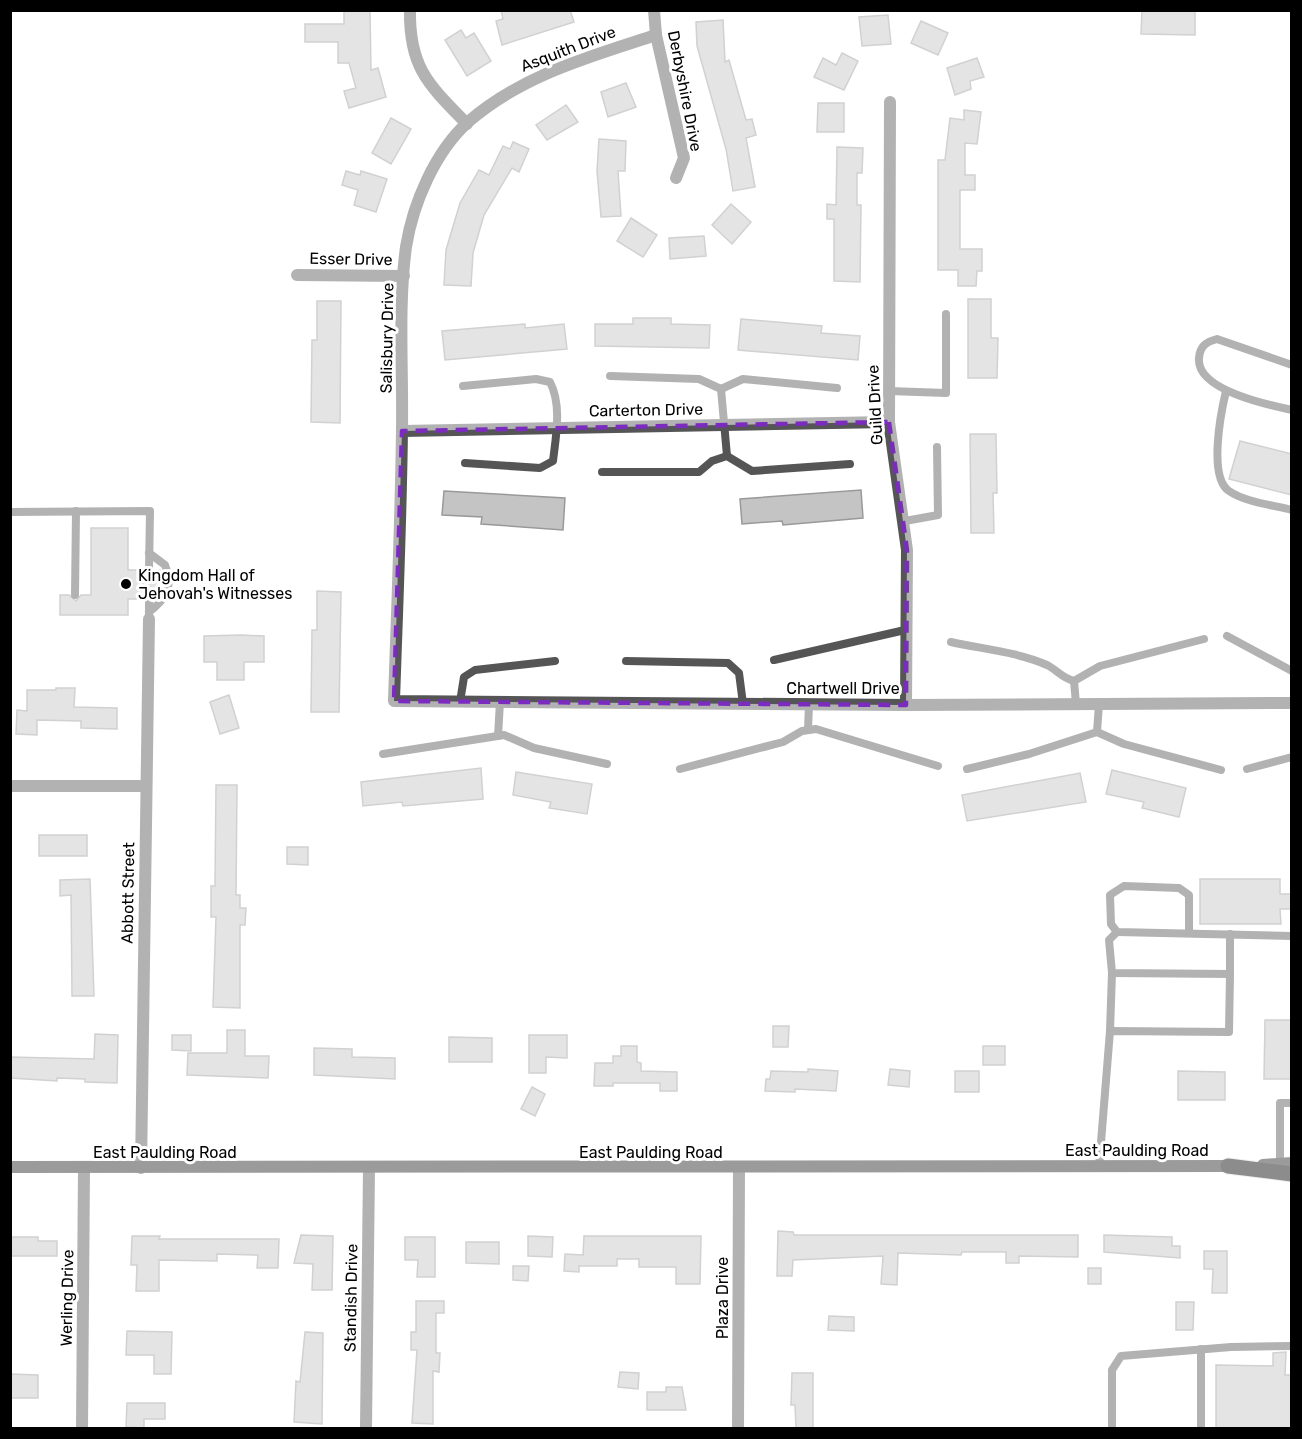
<svg xmlns="http://www.w3.org/2000/svg" width="1302" height="1439" font-family="Rubik,sans-serif">
	<rect width="100%" height="100%" fill="#fff"/>
	<g fill="#c4c4c4" stroke="#999" stroke-width="1.5">
		<path d="M 344,10 L 370,10 L 371,70 L 378,68 L 386,97 L 349,108 L 344,91 L 356,88 L 349,63 L 338,63 L 338,42 L 305,42 L 305,24 L 344,24 Z"/>
		<path d="M 501,10 L 570,10 L 574,22 L 502,45 L 496,21 L 503,19 Z"/>
		<path d="M 1142,10 L 1195,10 L 1195,35 L 1141,34 Z"/>
		<path d="M 888,15 L 891,44 L 862,46 L 859,17 Z"/>
		<path d="M 723,20 L 725,62 L 729,60 L 746,120 L 752,119 L 756,135 L 746,138 L 755,187 L 733,191 L 726,149 L 697,46 L 696,22 Z"/>
		<path d="M 921,21 L 948,33 L 938,55 L 911,43 Z"/>
		<path d="M 461,30 L 466,38 L 474,33 L 491,61 L 467,76 L 445,40 Z"/>
		<path d="M 842,53 L 858,61 L 844,90 L 814,77 L 823,58 L 836,65 Z"/>
		<path d="M 977,58 L 984,77 L 970,81 L 971,89 L 955,95 L 947,68 Z"/>
		<path d="M 626,83 L 636,107 L 608,117 L 601,92 Z"/>
		<path d="M 818,103 L 844,103 L 844,132 L 817,132 Z"/>
		<path d="M 566,105 L 578,122 L 547,140 L 536,125 Z"/>
		<path d="M 964,110 L 981,112 L 977,144 L 965,143 L 965,175 L 975,175 L 975,190 L 960,190 L 960,249 L 982,249 L 982,271 L 977,271 L 976,286 L 958,286 L 958,270 L 938,270 L 938,160 L 945,160 L 950,118 L 964,120 Z"/>
		<path d="M 391,118 L 411,129 L 391,164 L 372,153 Z"/>
		<path d="M 599,139 L 626,141 L 625,171 L 618,171 L 621,216 L 601,217 L 597,171 Z"/>
		<path d="M 513,142 L 529,149 L 519,172 L 512,168 L 484,215 L 473,253 L 471,286 L 444,285 L 446,250 L 460,203 L 479,170 L 489,175 L 503,146 L 510,149 Z"/>
		<path d="M 837,147 L 863,148 L 862,173 L 857,173 L 857,205 L 861,205 L 860,282 L 834,281 L 834,219 L 827,219 L 827,204 L 836,205 Z"/>
		<path d="M 346,171 L 360,175 L 361,171 L 387,179 L 376,212 L 354,205 L 358,190 L 342,185 Z"/>
		<path d="M 731,204 L 751,222 L 732,244 L 712,225 Z"/>
		<path d="M 631,218 L 657,235 L 643,257 L 617,241 Z"/>
		<path d="M 704,236 L 706,256 L 670,259 L 669,238 Z"/>
		<path d="M 968,299 L 991,299 L 991,338 L 998,338 L 997,378 L 968,378 Z"/>
		<path d="M 317,301 L 341,301 L 340,423 L 311,422 L 312,340 L 317,340 Z"/>
		<path d="M 633,318 L 671,318 L 671,324 L 710,325 L 709,348 L 595,346 L 595,324 L 633,324 Z"/>
		<path d="M 741,319 L 822,326 L 821,333 L 860,336 L 858,360 L 738,350 Z"/>
		<path d="M 525,324 L 525,328 L 564,324 L 567,349 L 445,360 L 442,331 Z"/>
		<path d="M 970,434 L 996,434 L 997,493 L 993,493 L 994,533 L 971,533 Z"/>
		<path d="M 1240,441 L 1292,454 L 1292,495 L 1229,479 Z"/>
		<path d="M 861,490 L 863,518 L 783,525 L 782,521 L 742,524 L 740,499 Z"/>
		<path d="M 444,491 L 565,498 L 563,530 L 481,524 L 482,517 L 442,515 Z"/>
		<path d="M 91,528 L 128,528 L 128,570 L 143,570 L 149,576 L 155,570 L 160,570 L 161,589 L 155,598 L 148,593 L 143,599 L 128,599 L 128,615 L 60,615 L 60,595 L 69,595 L 76,601 L 81,595 L 91,595 Z"/>
		<path d="M 317,591 L 341,592 L 339,712 L 311,712 L 312,630 L 317,630 Z"/>
		<path d="M 241,635 L 264,636 L 264,662 L 244,662 L 244,680 L 217,680 L 217,662 L 204,662 L 204,636 Z"/>
		<path d="M 56,688 L 75,688 L 74,707 L 117,708 L 117,729 L 81,728 L 81,721 L 37,720 L 37,735 L 16,734 L 17,710 L 27,711 L 27,690 L 56,690 Z"/>
		<path d="M 229,695 L 239,728 L 220,734 L 210,702 Z"/>
		<path d="M 481,768 L 483,799 L 403,806 L 402,802 L 363,806 L 361,782 Z"/>
		<path d="M 1112,770 L 1186,788 L 1179,817 L 1142,808 L 1144,802 L 1106,794 Z"/>
		<path d="M 516,772 L 592,784 L 587,814 L 549,808 L 551,802 L 513,795 Z"/>
		<path d="M 1080,773 L 1086,802 L 967,821 L 962,795 Z"/>
		<path d="M 216,785 L 237,785 L 236,895 L 240,895 L 240,908 L 246,908 L 245,925 L 240,925 L 240,1008 L 213,1007 L 216,917 L 211,917 L 211,886 L 215,886 Z"/>
		<rect x="39" y="835" width="48" height="21"/>
		<path d="M 287,847 L 308,847 L 308,865 L 287,864 Z"/>
		<path d="M 90,879 L 94,996 L 72,996 L 71,895 L 60,896 L 60,880 Z"/>
		<path d="M 1200,879 L 1280,879 L 1280,894 L 1292,894 L 1292,909 L 1280,909 L 1281,924 L 1200,924 Z"/>
		<path d="M 1265,1020 L 1292,1020 L 1292,1079 L 1264,1079 Z"/>
		<path d="M 773,1026 L 789,1026 L 788,1047 L 773,1047 Z"/>
		<path d="M 227,1030 L 245,1030 L 245,1056 L 269,1056 L 268,1078 L 187,1075 L 188,1053 L 227,1053 Z"/>
		<path d="M 95,1034 L 118,1035 L 117,1083 L 85,1082 L 85,1079 L 57,1078 L 57,1081 L 10,1078 L 10,1057 L 94,1059 Z"/>
		<path d="M 172,1035 L 191,1035 L 191,1051 L 172,1050 Z"/>
		<path d="M 529,1035 L 567,1035 L 567,1058 L 546,1057 L 546,1073 L 529,1073 Z"/>
		<path d="M 449,1037 L 492,1038 L 492,1062 L 449,1062 Z"/>
		<path d="M 621,1046 L 637,1046 L 637,1062 L 641,1063 L 641,1071 L 677,1072 L 677,1091 L 660,1091 L 660,1083 L 613,1083 L 613,1086 L 594,1086 L 595,1063 L 613,1063 L 613,1056 L 621,1056 Z"/>
		<rect x="983" y="1046" width="22" height="19"/>
		<path d="M 314,1048 L 352,1049 L 352,1057 L 395,1058 L 395,1079 L 314,1075 Z"/>
		<path d="M 808,1069 L 838,1071 L 836,1091 L 795,1089 L 795,1092 L 765,1091 L 766,1079 L 770,1079 L 771,1071 L 808,1072 Z"/>
		<path d="M 890,1069 L 910,1071 L 909,1087 L 888,1085 Z"/>
		<rect x="955" y="1071" width="24" height="21"/>
		<path d="M 1178,1071 L 1225,1072 L 1225,1100 L 1178,1100 Z"/>
		<path d="M 532,1087 L 545,1094 L 535,1116 L 521,1109 Z"/>
		<path d="M 778,1231 L 793,1232 L 794,1235 L 1078,1235 L 1078,1257 L 1019,1256 L 1019,1263 L 1006,1263 L 1006,1252 L 962,1252 L 961,1255 L 898,1253 L 897,1285 L 881,1284 L 883,1256 L 793,1260 L 792,1276 L 777,1276 Z"/>
		<path d="M 301,1235 L 333,1236 L 332,1290 L 312,1290 L 313,1264 L 294,1263 Z"/>
		<path d="M 1104,1235 L 1172,1237 L 1172,1246 L 1180,1246 L 1180,1258 L 1104,1252 Z"/>
		<path d="M 132,1236 L 160,1236 L 159,1239 L 279,1239 L 278,1268 L 257,1268 L 258,1255 L 217,1254 L 217,1261 L 159,1260 L 159,1291 L 136,1291 L 137,1265 L 131,1265 Z"/>
		<path d="M 528,1236 L 553,1237 L 552,1257 L 528,1256 Z"/>
		<path d="M 584,1236 L 701,1236 L 700,1284 L 676,1284 L 676,1267 L 639,1267 L 639,1259 L 617,1259 L 617,1266 L 579,1266 L 579,1272 L 564,1271 L 565,1254 L 583,1255 Z"/>
		<path d="M 10,1237 L 38,1237 L 38,1241 L 57,1241 L 57,1256 L 10,1256 Z"/>
		<path d="M 405,1237 L 435,1237 L 435,1277 L 417,1277 L 418,1260 L 405,1260 Z"/>
		<path d="M 466,1242 L 499,1242 L 499,1264 L 466,1263 Z"/>
		<path d="M 1204,1251 L 1227,1251 L 1227,1293 L 1212,1293 L 1213,1269 L 1204,1269 Z"/>
		<path d="M 513,1266 L 529,1266 L 528,1281 L 513,1280 Z"/>
		<rect x="1088" y="1268" width="13" height="16"/>
		<path d="M 416,1301 L 444,1301 L 444,1313 L 436,1313 L 436,1353 L 440,1353 L 439,1372 L 433,1371 L 433,1424 L 412,1423 L 417,1350 L 411,1350 L 411,1332 L 416,1332 Z"/>
		<path d="M 1176,1302 L 1194,1302 L 1193,1330 L 1176,1330 Z"/>
		<path d="M 829,1316 L 854,1317 L 854,1331 L 828,1330 Z"/>
		<path d="M 127,1331 L 172,1332 L 171,1374 L 154,1374 L 154,1355 L 126,1355 Z"/>
		<path d="M 305,1332 L 323,1333 L 322,1424 L 294,1422 L 296,1381 L 300,1382 Z"/>
		<path d="M 1286,1352 L 1285,1375 L 1292,1375 L 1292,1428 L 1216,1428 L 1216,1365 L 1273,1366 L 1273,1353 Z"/>
		<path d="M 620,1372 L 639,1373 L 638,1389 L 618,1387 Z"/>
		<path d="M 792,1373 L 813,1373 L 813,1428 L 796,1428 L 795,1405 L 791,1405 Z"/>
		<path d="M 10,1374 L 38,1375 L 38,1398 L 10,1398 Z"/>
		<path d="M 666,1387 L 682,1387 L 686,1410 L 647,1410 L 647,1392 L 666,1392 Z"/>
		<path d="M 127,1403 L 165,1403 L 165,1419 L 144,1419 L 144,1428 L 126,1427 Z"/>
	</g>
	<g fill="none" stroke-linecap="round" stroke-linejoin="round">
		<g stroke="#dbdbdb" stroke-width="17">
			<path id="primary" d="M 1228,1166 L 1292,1174"/>
		</g>
		<g stroke="#555" stroke-width="8">
			<path d="M 1292,365 L 1217,339 C 1206,342 1200,346 1199,358 C 1196,390 1268,405 1292,410"/>
			<path d="M 610,376 L 699,379 L 721,389 L 727,456"/>
			<path d="M 463,386 L 536,379 L 550,382 C 562,405 556,436 553,461 L 540,468 L 465,463"/>
			<path d="M 721,389 L 743,379 L 837,388"/>
			<path d="M 889,391 L 946,393 L 946,314"/>
			<path d="M 1226,391 C 1221,412 1208,477 1229,491 C 1245,502 1272,505 1292,510"/>
			<path d="M 602,472 L 699,472 L 712,461 L 727,456 L 752,471 L 850,464"/>
			<path d="M 10,512 L 150,511 L 149,570"/>
			<path d="M 905,521 L 938,515 L 937,447"/>
			<path d="M 75,595 L 76,511"/>
			<path d="M 149,612 C 166,599 174,586 165,565 L 149,553"/>
			<path d="M 149,616 L 149,599"/>
			<path d="M 1227,636 L 1292,671"/>
			<path d="M 951,642 C 982,649 1018,652 1047,665 C 1057,670 1062,678 1074,681"/>
			<path d="M 774,660 L 905,630"/>
			<path d="M 626,661 L 728,663 L 739,673 L 743,704"/>
			<path d="M 460,702 L 464,677 L 475,670 L 555,661"/>
			<path d="M 1076,704 L 1074,681 L 1100,666 L 1204,639"/>
			<path d="M 808,730 L 809,704"/>
			<path d="M 1097,732 L 1124,744 L 1221,770"/>
			<path d="M 498,736 L 500,702"/>
			<path d="M 383,754 L 504,735 L 534,748 L 607,764"/>
			<path d="M 680,769 L 783,742 L 802,731 L 816,729 L 938,766"/>
			<path d="M 967,769 L 1029,754 L 1097,732 L 1099,704"/>
			<path d="M 1247,769 L 1292,757"/>
			<path d="M 1117,932 L 1109,940 L 1112,973 L 1230,974 L 1230,934"/>
			<path d="M 1189,933 L 1189,895 L 1179,888 L 1124,886 L 1110,895 L 1111,924 L 1117,932 L 1292,936"/>
			<path d="M 1110,1031 L 1112,973"/>
			<path d="M 1280,1165 L 1280,1103 L 1292,1103"/>
			<path d="M 1099,1167 L 1110,1031 L 1229,1032 L 1230,974"/>
			<path d="M 1112,1428 L 1112,1370 L 1121,1356 L 1231,1347 L 1292,1346"/>
			<path d="M 1201,1428 L 1201,1349"/>
		</g>
		<g stroke="#555" stroke-width="12">
			<path d="M 410,10 C 409,68 429,85 467,124"/>
			<path d="M 654,10 L 656,35 L 684,158 L 676,178"/>
			<path d="M 656,35 C 589,57 522,75 468,122 C 435,152 413,203 406,247 C 398,306 403,369 402,428 C 401,519 397,610 394,701 L 906,705 L 1292,703"/>
			<path d="M 890,102 L 889,422 L 907,550 L 906,705"/>
			<path d="M 297,275 L 404,276"/>
			<path d="M 402,431 L 889,422"/>
			<path d="M 10,786 L 146,786"/>
			<path d="M 141,1168 L 149,619"/>
			<path d="M 82,1428 L 84,1168"/>
			<path d="M 366,1428 L 369,1168"/>
			<path d="M 738,1428 L 739,1168"/>
		</g>
		<g stroke="#222" stroke-width="12">
			<path d="M 1263,1165 L 1292,1163"/>
			<path d="M 10,1167 L 1236,1166"/>
		</g>
		<use href="#primary" stroke="#000" stroke-width="15"/>
	</g>
	<path d="M0 0H1302V1439H0ZM 889,422 L 907,550 L 906,705 L 394,701 L 402,431 Z" fill="#fff" fill-opacity=".55" fill-rule="evenodd"/>
	<path fill="none" stroke="#7b2cbf" stroke-width="4.5" stroke-dasharray="12 8" stroke-linejoin="round" d="M 889,422 L 907,550 L 906,705 L 394,701 L 402,431 Z"/>
	<circle fill="#000" stroke="#fff" stroke-width="2" cx="126" cy="584" r="6"/>
	<g text-anchor="middle" dominant-baseline="central" stroke-width="6" stroke-linejoin="round" paint-order="stroke">
		<g font-size="16" fill="#000" stroke="#fff">
			<text transform="translate(568 49) rotate(-21)">Asquith Drive</text>
			<text transform="translate(685 91) rotate(79)">Derbyshire Drive</text>
			<text transform="translate(351 259) rotate(1)">Esser Drive</text>
			<text transform="translate(387 338) rotate(-89)">Salisbury Drive</text>
			<text transform="translate(875 405) rotate(-93)">Guild Drive</text>
			<text transform="translate(646 410) rotate(-1)">Carterton Drive</text>
			<text x="843" y="688">Chartwell Drive</text>
			<text transform="translate(128 893) rotate(-89)">Abbott Street</text>
			<text x="1137" y="1150">East Paulding Road</text>
			<text x="165" y="1152">East Paulding Road</text>
			<text x="651" y="1152">East Paulding Road</text>
			<text transform="translate(67 1298) rotate(-89)">Werling Drive</text>
			<text transform="translate(351 1298) rotate(-89)">Standish Drive</text>
			<text transform="translate(722 1298) rotate(-90)">Plaza Drive</text>
		</g>
		<g font-size="16" fill="#000" stroke="#fff" text-anchor="start">
			<text x="138" y="575">Kingdom Hall of<tspan x="138" dy="18">Jehovah's Witnesses</tspan></text>
		</g>
	</g>
	<rect width="1302" height="1439" fill="none" stroke="#000000" stroke-width="24"/>
</svg>
